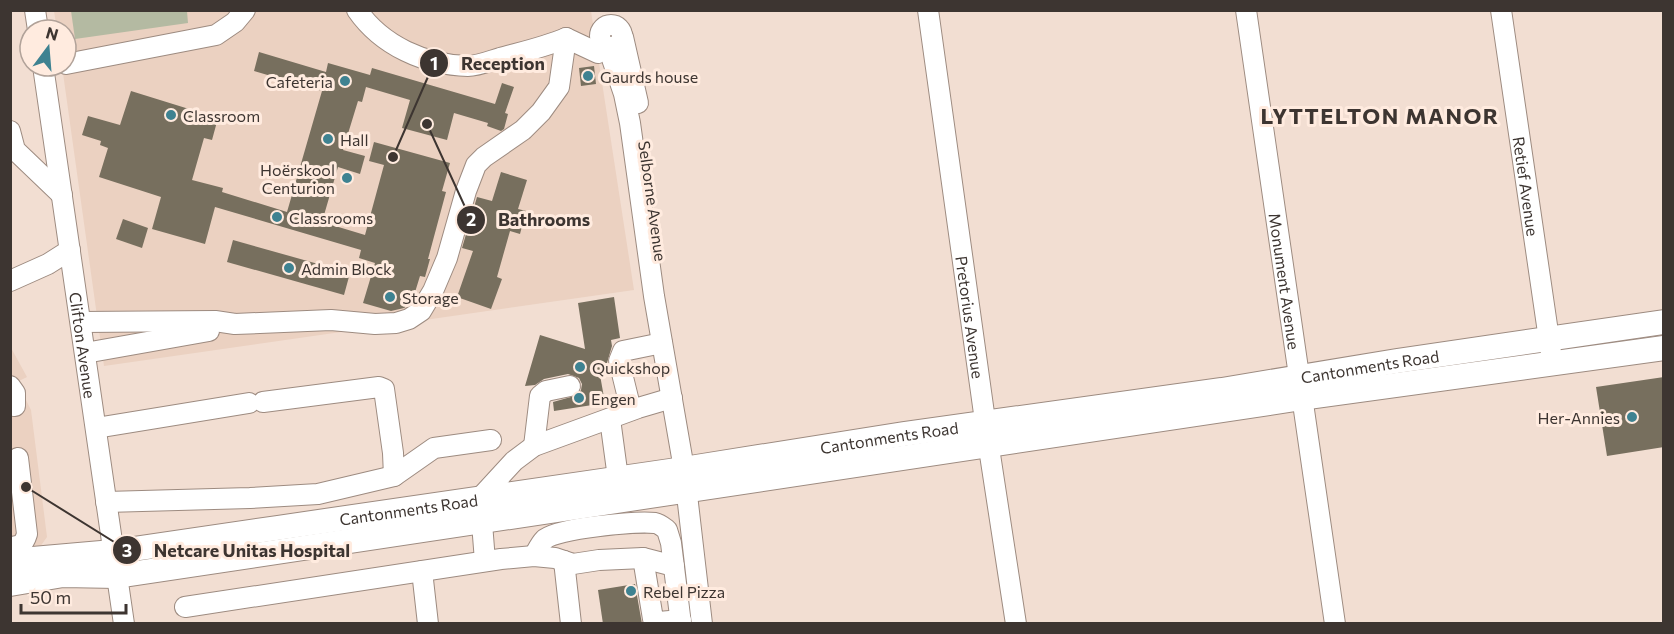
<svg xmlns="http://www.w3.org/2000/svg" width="1674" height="634" font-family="Commissioner,sans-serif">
	<rect width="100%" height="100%" fill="#f2ded2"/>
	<g fill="#ebd1c1">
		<path d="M 54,11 L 591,11 L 634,290 L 104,366 L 62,66 L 66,66 L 66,30 L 57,30 Z"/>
		<path d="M 10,346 L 27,377 L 17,382 L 31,410 L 47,537 L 37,551 L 10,555 Z"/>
	</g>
	<path fill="#b4baa2" d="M 71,11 L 187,11 L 188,23 L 75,39 Z"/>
	<g fill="#776f5e">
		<path d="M 259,52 L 326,72 L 328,63 L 370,75 L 372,68 L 495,104 L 502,83 L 514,87 L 505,113 L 508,114 L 504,129 L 501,131 L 487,126 L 488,123 L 454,113 L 447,140 L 402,128 L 410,100 L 366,87 L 362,102 L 358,101 L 343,150 L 365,156 L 360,174 L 338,167 L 322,222 L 365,235 L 384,165 L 369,161 L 374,142 L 450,163 L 442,191 L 446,192 L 428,259 L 430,259 L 425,277 L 420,276 L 412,302 L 404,308 L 391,311 L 363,303 L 375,263 L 359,258 L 361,250 L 215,207 L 205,244 L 152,229 L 161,197 L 99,177 L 108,148 L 100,145 L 101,141 L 82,135 L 88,116 L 120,125 L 131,91 L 218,118 L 212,140 L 204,138 L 192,180 L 223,188 L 222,192 L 287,212 L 322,91 L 254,71 Z"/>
		<path d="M 594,66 L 596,84 L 581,86 L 579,68 Z"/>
		<path d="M 501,172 L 527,180 L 518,209 L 526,211 L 520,234 L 510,231 L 497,277 L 502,279 L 491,309 L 457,297 L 473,251 L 462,248 L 477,197 L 492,201 Z"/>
		<path d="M 123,219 L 148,228 L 142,248 L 116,239 Z"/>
		<path d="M 233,240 L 350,273 L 344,295 L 227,262 Z"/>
		<path d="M 614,297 L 620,338 L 611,340 L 612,346 L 607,363 L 610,374 L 600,375 L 605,403 L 554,411 L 553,402 L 578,395 L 581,390 L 582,384 L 579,378 L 568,374 L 544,379 L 535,385 L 525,386 L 540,335 L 585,349 L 578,303 Z"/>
		<path d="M 1664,377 L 1664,447 L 1607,456 L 1596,387 Z"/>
		<path d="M 635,584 L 642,624 L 603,624 L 598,590 Z"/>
	</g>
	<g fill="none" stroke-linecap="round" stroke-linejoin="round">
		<g stroke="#9d8b80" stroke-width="22">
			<g id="minor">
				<path d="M 35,10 L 38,30"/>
				<path d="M 357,10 C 382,46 425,65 468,66 C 478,66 490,61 500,58 C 522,52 545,47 566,38 L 598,53 L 601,41"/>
				<path id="s1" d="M 928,10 L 987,435 L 1016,624"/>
				<path id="s2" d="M 1246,10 L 1335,624"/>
				<path id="s3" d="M 1501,10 L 1551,353"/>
				<circle cx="611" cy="36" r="11"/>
				<path d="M 623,37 L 638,103"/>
				<path d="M 608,47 L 624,94 L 630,123 L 654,296 L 684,469 L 702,624"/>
				<path d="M 66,64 L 216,35 L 235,22 L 245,10"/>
				<path id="s4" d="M 43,66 L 124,624"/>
				<path d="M 10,131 L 15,150 L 62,195"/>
				<path d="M 10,281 L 48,264 L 70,250"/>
				<path d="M 81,322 L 215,321 L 235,324 L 331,320 L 375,324 L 396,323 L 409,319 L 421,311 L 433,291 L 447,258 L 466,191 L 476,165 L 484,157 L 523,130 L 541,112 L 559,87 L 566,38"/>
				<path d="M 85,353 L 209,331"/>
				<path d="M 10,386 L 15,393 L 15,406 L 10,400"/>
				<path d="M 263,402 L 379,387 L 384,389 L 393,453 L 394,476"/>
				<path d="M 631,410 L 619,361 L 623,351 L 662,343"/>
				<path d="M 610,419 L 618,478"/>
				<path d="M 96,428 L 249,403"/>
				<path d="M 534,446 L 540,396 L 546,391 L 570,386"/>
				<path d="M 106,502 L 250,498 L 318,494 L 394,476 L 434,448 L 491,440"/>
				<path d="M 10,547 C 21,546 24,544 27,534 L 18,458"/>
				<path d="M 534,556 C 537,551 540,544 544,540 C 555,528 638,521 655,523 C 660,524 663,527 667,530 L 671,543 L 681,624"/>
				<path d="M 643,558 L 653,619 L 659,622 L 681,620"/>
				<path d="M 485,561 L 480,498 L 514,461 L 534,446 L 638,408 L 672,398"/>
				<path d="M 564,561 L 571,624"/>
				<path d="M 422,571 L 428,624"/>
				<path d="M 185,607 L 501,559 L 534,556 L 555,558 L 573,564 L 599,560 L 643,558 L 674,566"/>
			</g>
		</g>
		<g stroke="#9d8b80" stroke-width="26">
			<g id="major">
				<path id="s5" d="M 10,561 L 113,552 L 277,528 L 684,469 L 904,434 L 1222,390 L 1397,361 L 1664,322"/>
				<path d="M 10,584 L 63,575 L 117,576 L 1302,398 L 1664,348"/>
			</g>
		</g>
		<use href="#minor" stroke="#fff" stroke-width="20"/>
		<use href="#major" stroke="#fff" stroke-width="24"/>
	</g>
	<g fill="#3e8291" stroke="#ffebdf" stroke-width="2">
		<circle cx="588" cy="76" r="6"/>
		<circle cx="345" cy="81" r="6"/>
		<circle cx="171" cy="115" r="6"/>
		<circle cx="328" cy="139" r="6"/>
		<circle cx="347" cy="178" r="6"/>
		<circle cx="277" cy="217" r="6"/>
		<circle cx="289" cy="268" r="6"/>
		<circle cx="390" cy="297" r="6"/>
		<circle cx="580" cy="367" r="6"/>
		<circle cx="579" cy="398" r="6"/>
		<circle cx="1632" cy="417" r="6"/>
		<circle cx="631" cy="591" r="6"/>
	</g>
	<g text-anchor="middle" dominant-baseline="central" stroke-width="6" stroke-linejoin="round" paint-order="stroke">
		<g font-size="16" fill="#3d3531" stroke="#ffebdf" text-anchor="start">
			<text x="600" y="76">Gaurds house</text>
			<text x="333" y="81" text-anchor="end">Cafeteria</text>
			<text x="183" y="115">Classroom</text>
			<text x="340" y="139">Hall</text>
			<text x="335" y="169" text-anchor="end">Hoërskool<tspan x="335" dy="18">Centurion</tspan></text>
			<text x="289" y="217">Classrooms</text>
			<text x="301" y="268">Admin Block</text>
			<text x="402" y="297">Storage</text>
			<text x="592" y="367">Quickshop</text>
			<text x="591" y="398">Engen</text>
			<text x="1620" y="417" text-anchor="end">Her-Annies</text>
			<text x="643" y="591">Rebel Pizza</text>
		</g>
		<g font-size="16" fill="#3d3531" stroke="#ffebdf">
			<text stroke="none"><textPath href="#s3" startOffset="178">Retief Avenue</textPath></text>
			<text transform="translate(653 201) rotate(82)">Selborne Avenue</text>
			<text stroke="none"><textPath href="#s2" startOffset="274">Monument Avenue</textPath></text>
			<text stroke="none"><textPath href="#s1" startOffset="310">Pretorius Avenue</textPath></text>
			<text stroke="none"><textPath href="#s4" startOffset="282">Clifton Avenue</textPath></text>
			<text stroke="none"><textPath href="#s5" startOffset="1374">Cantonments Road</textPath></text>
			<text stroke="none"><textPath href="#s5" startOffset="888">Cantonments Road</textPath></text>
			<text stroke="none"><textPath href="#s5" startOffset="402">Cantonments Road</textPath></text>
		</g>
		<g font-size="22" font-weight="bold" letter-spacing="1.5" fill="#3d3531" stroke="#ffebdf">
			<text x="1380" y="115">LYTTELTON MANOR</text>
		</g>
	</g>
	<path fill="none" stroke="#3d3531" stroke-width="2" d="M393 157L434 63M427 124L471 220M26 487L127 550"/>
	<g fill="#3d3531" stroke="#ffebdf" stroke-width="2">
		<circle cx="393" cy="157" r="6"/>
		<circle cx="427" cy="124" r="6"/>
		<circle cx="26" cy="487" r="6"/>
		<circle cx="434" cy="63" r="15"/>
		<circle cx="471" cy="220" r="15"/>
		<circle cx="127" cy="550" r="15"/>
	</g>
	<g font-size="18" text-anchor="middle" font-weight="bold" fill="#fff">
		<text x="434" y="70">1</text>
		<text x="471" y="226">2</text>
		<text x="127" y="557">3</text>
	</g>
	<g font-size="18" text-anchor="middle" font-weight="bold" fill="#3d3531" stroke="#ffebdf" stroke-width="6" stroke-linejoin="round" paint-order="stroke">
		<text x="503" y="70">Reception</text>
		<text x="544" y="226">Bathrooms</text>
		<text x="252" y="557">Netcare Unitas Hospital</text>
	</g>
	<rect width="1674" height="634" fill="none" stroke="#3d3531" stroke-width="24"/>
	<g transform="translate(48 48) rotate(16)"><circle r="28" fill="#ffebdf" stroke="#b1a299" stroke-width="1.5"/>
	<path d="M0-4.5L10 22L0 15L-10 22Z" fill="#3e8291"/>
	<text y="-9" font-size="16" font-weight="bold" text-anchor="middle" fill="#3d3531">N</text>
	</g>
	<path d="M21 604v9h105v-9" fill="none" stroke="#3d3531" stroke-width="3"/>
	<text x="30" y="604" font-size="18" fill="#3d3531" stroke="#ffebdf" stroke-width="4.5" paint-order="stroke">50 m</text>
</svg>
